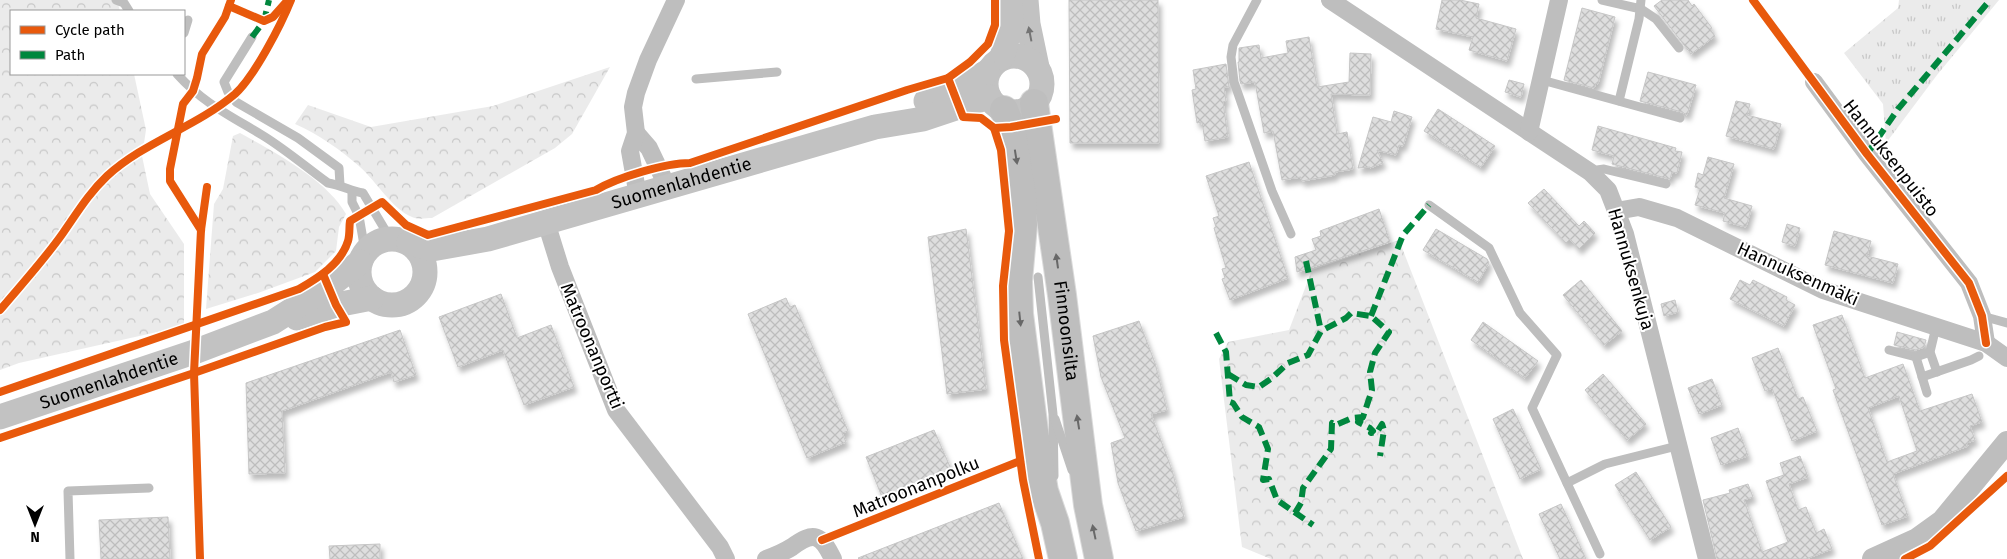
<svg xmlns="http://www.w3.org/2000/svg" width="2007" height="559" font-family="'Fira Sans',sans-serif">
	<defs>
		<pattern id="grass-tufts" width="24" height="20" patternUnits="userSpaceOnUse" patternTransform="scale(1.25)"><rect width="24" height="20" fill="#ebebeb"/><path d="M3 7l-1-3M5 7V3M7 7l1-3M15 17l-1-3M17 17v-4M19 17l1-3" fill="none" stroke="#c8c8c8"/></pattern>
		<pattern id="forest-crowns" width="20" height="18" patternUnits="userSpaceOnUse" patternTransform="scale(1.25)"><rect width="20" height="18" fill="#ebebeb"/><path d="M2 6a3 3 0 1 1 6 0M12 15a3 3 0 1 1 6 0" fill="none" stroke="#c8c8c8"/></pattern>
		<pattern id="building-cross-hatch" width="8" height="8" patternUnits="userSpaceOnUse" patternTransform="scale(1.25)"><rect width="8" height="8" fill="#dedede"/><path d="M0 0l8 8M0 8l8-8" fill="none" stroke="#bdbdbd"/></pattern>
		<filter id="shadow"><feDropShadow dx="3" dy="5.5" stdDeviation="2.5" flood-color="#0004"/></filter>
	</defs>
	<rect width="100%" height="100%" fill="#fff"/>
	<path fill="url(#grass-tufts)" d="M 1899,0 L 1999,0 L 1937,75 L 1886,143 L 1883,104 L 1844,53 L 1898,8 Z"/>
	<g fill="url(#forest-crowns)">
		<path d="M 0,0 L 117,0 L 120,11 L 11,11 L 11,74 L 134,74 L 146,130 L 142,156 L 150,194 L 184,244 L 184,326 L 19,363 L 0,370 Z"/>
		<path d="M 610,67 L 572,134 L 555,148 L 432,218 C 426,218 418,220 412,217 C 392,209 376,181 360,167 C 341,150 318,134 295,124 L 308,105 L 371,127 L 493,106 Z"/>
		<path d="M 240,133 C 274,152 327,180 346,214 L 339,227 L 336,251 L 315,272 L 258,293 L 206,309 L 214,204 L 223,189 L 233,136 Z"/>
		<path d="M 1399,240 L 1523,559 L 1271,559 L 1242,547 L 1219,359 L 1228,342 L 1289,330 L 1312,270 Z"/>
	</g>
	<g fill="url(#building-cross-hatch)" stroke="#c6c6c6" fill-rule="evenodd" filter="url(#shadow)">
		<path d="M 1069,0 L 1158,0 L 1159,143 L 1070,143 Z"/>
		<path d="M 1442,0 L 1460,0 L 1479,4 L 1476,18 L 1516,29 L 1507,61 L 1469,50 L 1473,37 L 1436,29 Z"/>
		<path d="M 1662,0 L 1688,0 L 1692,6 L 1694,4 L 1712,28 L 1710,29 L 1715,36 L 1691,54 L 1654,6 Z"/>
		<path d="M 1582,8 L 1615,17 L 1598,84 L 1596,83 L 1594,88 L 1564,80 Z"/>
		<path d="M 1309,37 L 1317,87 L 1349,82 L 1350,53 L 1371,54 L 1370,95 L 1331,94 L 1337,134 L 1347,132 L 1353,169 L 1335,172 L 1335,175 L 1302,181 L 1301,177 L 1282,180 L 1273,131 L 1264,133 L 1255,82 L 1241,84 L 1240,81 L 1238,62 L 1239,62 L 1239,48 L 1259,45 L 1261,58 L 1288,53 L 1286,41 Z"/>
		<path d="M 1226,64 L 1229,87 L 1224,87 L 1226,101 L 1223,102 L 1228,137 L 1205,141 L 1202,122 L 1197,123 L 1192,90 L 1196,89 L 1193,70 Z"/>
		<path d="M 1648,72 L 1696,85 L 1687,115 L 1682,112 L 1640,101 Z"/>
		<path d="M 1509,80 L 1524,84 L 1521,97 L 1505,92 Z"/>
		<path d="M 1736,101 L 1750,104 L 1747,115 L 1781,124 L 1774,149 L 1726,136 Z"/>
		<path d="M 1438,109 L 1495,146 L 1481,167 L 1424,131 Z"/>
		<path d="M 1394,111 L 1412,117 L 1403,146 L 1399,145 L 1396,155 L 1377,150 L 1383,163 L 1370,168 L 1370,167 L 1358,168 L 1373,117 L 1391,122 Z"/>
		<path d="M 1598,126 L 1676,148 L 1675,151 L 1682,152 L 1677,173 L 1672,172 L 1670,179 L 1612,164 L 1614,156 L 1592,150 Z"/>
		<path d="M 1708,157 L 1734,164 L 1724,198 L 1752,206 L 1746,227 L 1723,221 L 1725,213 L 1695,205 L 1700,189 L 1695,187 L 1698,173 L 1703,175 Z"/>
		<path d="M 1249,162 L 1288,278 L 1230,300 L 1222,279 L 1225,278 L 1222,269 L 1226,268 L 1214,228 L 1216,227 L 1213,218 L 1219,216 L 1206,176 Z"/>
		<path d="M 1544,189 L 1579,226 L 1584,221 L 1595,233 L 1579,249 L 1570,239 L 1566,243 L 1528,203 Z"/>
		<path d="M 1379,209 L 1390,242 L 1297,272 L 1295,257 L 1316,250 L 1312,239 L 1321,236 L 1320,231 Z"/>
		<path d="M 1787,224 L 1800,228 L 1795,246 L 1782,242 Z"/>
		<path d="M 966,229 L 986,389 L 947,394 L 928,237 Z"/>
		<path d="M 1436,229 L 1487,259 L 1489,263 L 1478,282 L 1423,250 Z"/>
		<path d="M 1834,231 L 1871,241 L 1867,256 L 1898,264 L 1893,283 L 1825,265 Z"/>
		<path d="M 1581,280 L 1622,331 L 1604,345 L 1563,295 Z"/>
		<path d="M 1740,280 L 1750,285 L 1753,280 L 1787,297 L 1786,300 L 1795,305 L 1784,326 L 1730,299 Z"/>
		<path d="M 501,294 L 517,338 L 551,325 L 574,387 L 524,405 L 503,350 L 458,367 L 439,317 Z"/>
		<path d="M 786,298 L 790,307 L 795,305 L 848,431 L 842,433 L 846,442 L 807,458 L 748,314 Z"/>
		<path d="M 1675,300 L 1678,312 L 1664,316 L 1661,304 Z"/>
		<path d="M 1842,315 L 1865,378 L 1903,364 L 1920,411 L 1972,394 L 1982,422 L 1970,426 L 1975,440 L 1967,443 L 1968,446 L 1893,474 L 1908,516 L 1882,525 L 1833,390 L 1836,389 L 1813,325 ZM 1899,396 L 1917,451 L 1887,462 L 1868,408 Z"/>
		<path d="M 1139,321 L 1155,363 L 1167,410 L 1151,414 L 1172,470 L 1184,517 L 1136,531 L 1118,483 L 1111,443 L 1125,438 L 1101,377 L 1093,336 Z"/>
		<path d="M 1483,322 L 1538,361 L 1525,378 L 1471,340 Z"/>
		<path d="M 400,330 L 416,375 L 394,382 L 391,372 L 282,411 L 285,473 L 249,474 L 246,383 Z"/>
		<path d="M 1897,332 L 1926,340 L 1924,347 L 1916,350 L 1894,345 Z"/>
		<path d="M 1778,348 L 1798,399 L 1803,397 L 1817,431 L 1792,441 L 1772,388 L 1765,391 L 1752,358 Z"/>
		<path d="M 1603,374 L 1646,424 L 1627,440 L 1585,390 Z"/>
		<path d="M 1712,379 L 1722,405 L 1699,414 L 1688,388 Z"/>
		<path d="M 1513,409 L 1541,469 L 1520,479 L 1493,419 Z"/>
		<path d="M 1738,428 L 1748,456 L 1721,465 L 1711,438 Z"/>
		<path d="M 934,430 L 951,469 L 882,497 L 866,457 Z"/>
		<path d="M 1800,456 L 1808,477 L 1789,484 L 1798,510 L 1806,507 L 1816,533 L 1824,529 L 1832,549 L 1806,559 L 1717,559 L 1703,500 L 1730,493 L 1729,490 L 1748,484 L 1753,497 L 1744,500 L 1762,552 L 1788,542 L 1766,481 L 1784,475 L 1780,463 Z"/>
		<path d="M 1636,472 L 1671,527 L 1650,540 L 1615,485 Z"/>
		<path d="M 999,503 L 1023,559 L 859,559 L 858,558 Z"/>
		<path d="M 1561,504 L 1586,559 L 1560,559 L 1539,514 Z"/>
		<path d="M 168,517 L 170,559 L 101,559 L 99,520 Z"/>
		<path d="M 380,544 L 380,559 L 330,559 L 329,546 Z"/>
	</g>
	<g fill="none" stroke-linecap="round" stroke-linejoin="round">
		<g stroke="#dbdbdb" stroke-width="30">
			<g id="primary">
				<path id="s3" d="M 1034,103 L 1062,295 L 1088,505 L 1099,559"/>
				<path d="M 1004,110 L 1011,127 L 1022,196 L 1023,225 L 1018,281 L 1019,314 L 1034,431 L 1044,491 L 1055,523 L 1063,559"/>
			</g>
		</g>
		<g stroke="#bebebe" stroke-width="9">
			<path d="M 116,0 L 124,3 L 129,11"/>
			<path d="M 1257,0 L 1233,45 L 1231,57 L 1234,82 L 1272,191 L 1291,234"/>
			<path d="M 1602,0 L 1641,9 L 1656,19 L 1679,48"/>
			<path d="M 184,33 L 188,20"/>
			<path d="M 252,37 L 224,82 L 228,92 L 236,102 L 298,138 L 339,168 L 340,185"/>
			<path d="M 177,74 C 203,103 229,115 262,135 C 285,149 306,167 328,183 C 341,185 351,191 363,193 L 390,238"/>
			<path d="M 696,79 L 777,72"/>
			<path d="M 1542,80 L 1680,118"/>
			<path d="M 1619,101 L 1639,19 L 1641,0"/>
			<path d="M 1590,171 L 1604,169 L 1666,184"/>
			<path d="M 352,191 L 352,202 L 359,216 L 365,251"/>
			<path d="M 1429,205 L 1489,248 L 1520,313 L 1557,355 L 1532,408 L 1600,554"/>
			<path d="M 1038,277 L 1053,414 L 1054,476"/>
			<path d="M 1982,316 L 2007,323"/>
			<path d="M 1936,327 L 1930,352 L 1937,372"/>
			<path d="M 1889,350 L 1916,357 L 1930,352"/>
			<path d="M 1916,357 L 1927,393"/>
			<path d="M 1922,377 L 1971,360 L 1979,356"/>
			<path d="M 1055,419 L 1072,470"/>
			<path d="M 1567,483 L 1605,464 L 1677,446"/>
			<path d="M 70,559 L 68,491 L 149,488"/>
		</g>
		<g stroke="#bebebe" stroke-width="18">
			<path d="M 1330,0 L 1590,172 L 1608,190 L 1625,234 L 1707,559"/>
			<path d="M 1814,82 L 1867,154 L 1969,283 L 1982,316 L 1986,343"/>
			<path d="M 1529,132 L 1559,0"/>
			<path d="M 636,133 L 649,148 L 668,188"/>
			<path d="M 638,196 L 630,151 L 636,133 L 633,107 L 636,93 L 648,60 L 676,0"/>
			<path d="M 1616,211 L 1639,207 L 1677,218 L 1823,290 L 1986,343 L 2007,358"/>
			<path d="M 546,222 L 560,267 L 616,410 L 720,547 L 726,559"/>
			<path d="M 766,559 C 775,556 784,552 792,547 C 814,531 821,534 833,559"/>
		</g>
		<path stroke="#bebebe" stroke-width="22" d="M 1873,559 L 1917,539 L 1942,521 L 2007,442"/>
		<g stroke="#c2c2c2" stroke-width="25">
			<path d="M 1026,0 L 1028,24 L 1037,67"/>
			<circle cx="1014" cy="84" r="28"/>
			<path d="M 1002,57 L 1011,25 L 1010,0"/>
			<path d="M 926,101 L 953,91 L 987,72"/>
			<circle cx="392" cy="272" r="33"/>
			<path id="s1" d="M 409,243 L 432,249 L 488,239 L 875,127 L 923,119 L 989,97"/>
			<path d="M 297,318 L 336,305 L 372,298"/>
			<path id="s2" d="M 0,417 L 194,352 L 273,322 L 328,287 L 360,262"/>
		</g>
		<use href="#primary" stroke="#bebebe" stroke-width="28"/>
		<g stroke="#00873e" stroke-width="6" stroke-dasharray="12 6" stroke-linecap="butt">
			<path d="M 252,37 L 264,21 L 269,0"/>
			<path d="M 1867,154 L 1898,109 L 1990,0"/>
			<path d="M 1306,261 L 1321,331"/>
			<path d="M 1371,316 L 1403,235 L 1429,205"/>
			<path d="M 1216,333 L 1226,352 L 1230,402 L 1233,403 L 1242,417 L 1259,427 L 1268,449 L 1263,480 L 1269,479 L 1277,500 L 1313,525"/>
			<path d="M 1228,374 L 1246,385 L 1259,387 L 1272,378 L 1288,363 L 1308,355 L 1321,331 L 1346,318 L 1351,313 L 1371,316 L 1389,332 L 1375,353 L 1370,372 L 1372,390 L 1363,417 L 1352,418 L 1336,425 L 1332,423 L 1331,449 L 1303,488 L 1301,503 L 1295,513"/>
			<path d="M 1363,417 L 1358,422 L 1370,428 L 1373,431 L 1371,433 L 1377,432 L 1382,424 L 1384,430 L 1380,456"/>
		</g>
		<g stroke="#fff" stroke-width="11">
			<g id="cycleway">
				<path d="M 1753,0 L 1867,154 L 1969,283 L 1982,316 L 1986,343"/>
				<path d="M 229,6 L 264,21 L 273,17 L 288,0"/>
				<path d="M 948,78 L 963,117 L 981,118 L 994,128 L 1001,150 L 1009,231 L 1003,286 L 1004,340 L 1023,480 L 1039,559"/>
				<path d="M 994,128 L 1011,127 L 1056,119"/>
				<path d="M 201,230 L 170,181 L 170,169 L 183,104 L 193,91 L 197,78 L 202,54 L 225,17 L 231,0"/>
				<path d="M 0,310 C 21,285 44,260 63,233 C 77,213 89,193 107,176 C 144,142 196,127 235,94 C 254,77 281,25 291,0"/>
				<path d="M 0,392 L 299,289 C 318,278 341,264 348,241 C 350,235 349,227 350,221 L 382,202 L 406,225 L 428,235 L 596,190 C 618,177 666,163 690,163 L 907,90 L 948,78 L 970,62 L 988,44 L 995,25 L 995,0"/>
				<path d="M 0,438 L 194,373 L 325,327 L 346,322 L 336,305 L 323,274"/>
				<path d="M 822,540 L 1020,461"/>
				<path d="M 200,559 L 194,373 L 201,230 L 207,187"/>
				<path d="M 1905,559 L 1930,546 L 2007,476"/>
			</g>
		</g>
		<use href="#cycleway" stroke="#e8590c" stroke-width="8"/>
	</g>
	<defs><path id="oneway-solid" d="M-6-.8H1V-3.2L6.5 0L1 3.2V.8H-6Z" transform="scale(1.25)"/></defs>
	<use fill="#747474" href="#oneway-solid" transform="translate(1030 34) rotate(-101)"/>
	<g fill="#686868">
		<use href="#oneway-solid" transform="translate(1016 157) rotate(81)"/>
		<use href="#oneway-solid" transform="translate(1057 261) rotate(-98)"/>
		<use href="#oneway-solid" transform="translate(1020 319) rotate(84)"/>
		<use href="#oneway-solid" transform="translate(1078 422) rotate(-99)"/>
		<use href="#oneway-solid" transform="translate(1094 532) rotate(-102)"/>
	</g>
	<g text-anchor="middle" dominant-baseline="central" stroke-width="4" stroke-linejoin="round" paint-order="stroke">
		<g font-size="18" fill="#000" stroke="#fff">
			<text transform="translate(1891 158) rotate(52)">Hannuksenpuisto</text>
			<text stroke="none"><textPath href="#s1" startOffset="282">Suomenlahdentie</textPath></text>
			<text transform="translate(1631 269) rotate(74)">Hannuksenkuja</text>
			<text transform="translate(1798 274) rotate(24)">Hannuksenmäki</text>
			<text stroke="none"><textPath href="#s3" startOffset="230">Finnoonsilta</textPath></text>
			<text transform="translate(592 346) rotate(67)">Matroonanportti</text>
			<text stroke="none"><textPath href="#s2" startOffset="115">Suomenlahdentie</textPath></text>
			<text transform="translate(916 487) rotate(-22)">Matroonanpolku</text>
		</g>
	</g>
	<rect x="10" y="10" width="175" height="65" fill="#ffffff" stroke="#999999"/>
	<rect x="20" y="26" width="25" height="8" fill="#e8590c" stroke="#999999"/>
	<text x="55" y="35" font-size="15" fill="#000000">Cycle path</text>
	<rect x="20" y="51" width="25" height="8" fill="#00873e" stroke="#999999"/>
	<text x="55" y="60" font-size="15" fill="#000000">Path</text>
	<g transform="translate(35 524) rotate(180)" stroke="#ffffff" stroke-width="4" paint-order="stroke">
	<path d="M0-4L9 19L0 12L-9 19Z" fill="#000000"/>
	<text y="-8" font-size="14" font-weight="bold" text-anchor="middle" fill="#000000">N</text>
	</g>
</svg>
